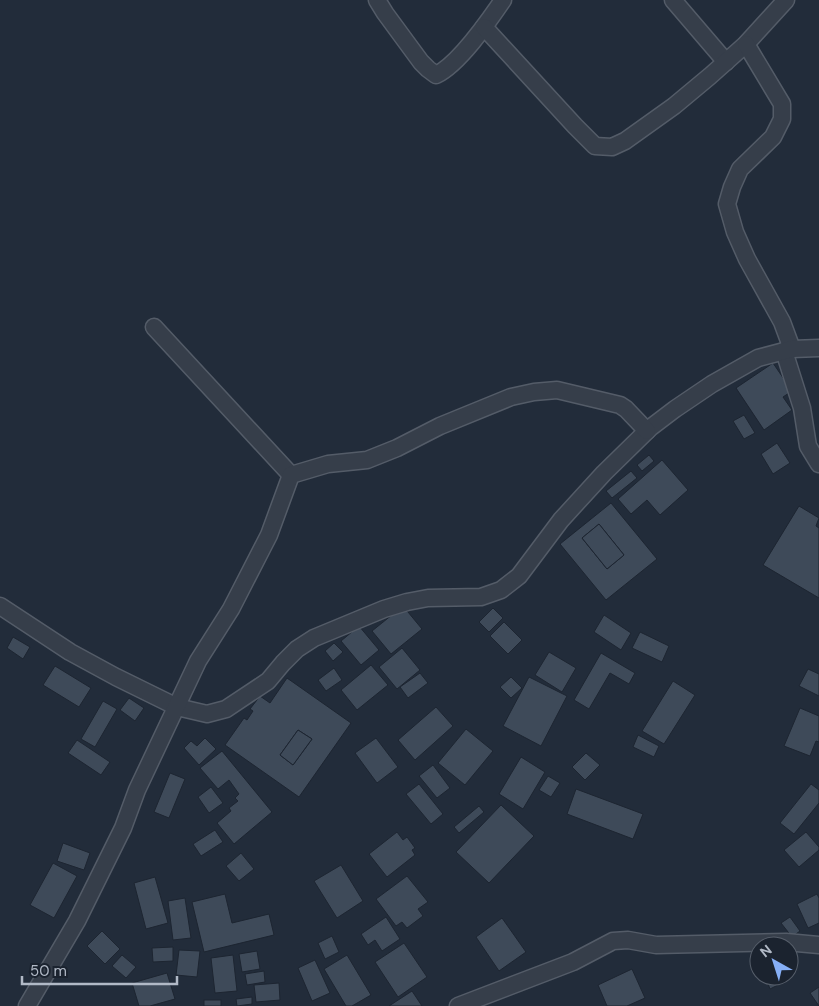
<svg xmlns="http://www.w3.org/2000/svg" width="819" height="1006" font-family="'DM Sans',sans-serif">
	<rect width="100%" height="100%" fill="#222c3a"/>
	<g fill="#3e4a59" stroke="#1d2531" fill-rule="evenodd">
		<path d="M 773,363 L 792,391 L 783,397 L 792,410 L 764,430 L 736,388 Z"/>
		<path d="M 744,415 L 755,433 L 744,439 L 733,421 Z"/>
		<path d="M 777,443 L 790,463 L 773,474 L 761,454 Z"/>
		<path d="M 649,455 L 654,461 L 642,471 L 637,465 Z"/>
		<path d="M 662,460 L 688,490 L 660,515 L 647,500 L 631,514 L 618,499 Z"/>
		<path d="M 631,471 L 637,478 L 612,498 L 606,491 Z"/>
		<path d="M 611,503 L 657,559 L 606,600 L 560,544 ZM 599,524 L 624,555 L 607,569 L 582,538 Z"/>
		<path d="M 799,506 L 819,518 L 816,526 L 819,528 L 819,598 L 763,565 Z"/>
		<path d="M 599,524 L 624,555 L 607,569 L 582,538 Z"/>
		<path d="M 403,606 L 422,629 L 391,654 L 372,631 Z"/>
		<path d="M 493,608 L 503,618 L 489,632 L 479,622 Z"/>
		<path d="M 604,615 L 631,633 L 621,650 L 594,632 Z"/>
		<path d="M 504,622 L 522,640 L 508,654 L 490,636 Z"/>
		<path d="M 359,626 L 379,650 L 361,665 L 341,641 Z"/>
		<path d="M 640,632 L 669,646 L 662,662 L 632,648 Z"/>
		<path d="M 13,637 L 30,647 L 23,659 L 7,648 Z"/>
		<path d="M 334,643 L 343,652 L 333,661 L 325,651 Z"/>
		<path d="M 402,648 L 420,670 L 397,689 L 379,667 Z"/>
		<path d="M 549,652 L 576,668 L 562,692 L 535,675 Z"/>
		<path d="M 601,653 L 635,673 L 629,684 L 610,673 L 589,709 L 574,700 Z"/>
		<path d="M 371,665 L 388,685 L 357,710 L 341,690 Z"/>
		<path d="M 55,666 L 91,688 L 79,707 L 43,685 Z"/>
		<path d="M 334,668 L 342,680 L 326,691 L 318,680 Z"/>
		<path d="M 808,669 L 819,674 L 819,696 L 799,686 Z"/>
		<path d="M 420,673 L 428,683 L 408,698 L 400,687 Z"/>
		<path d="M 511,677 L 522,688 L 511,698 L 500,687 Z"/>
		<path d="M 529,677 L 567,696 L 541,746 L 503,726 Z"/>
		<path d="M 287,678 L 351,723 L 299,797 L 225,745 L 244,718 L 247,720 L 253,711 L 250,709 L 260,696 L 270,703 ZM 298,730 L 312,739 L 293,765 L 280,755 Z"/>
		<path d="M 673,681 L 695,695 L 664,744 L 642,731 Z"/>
		<path d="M 129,698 L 144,708 L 135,721 L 120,710 Z"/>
		<path d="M 103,701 L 117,709 L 95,747 L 81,739 Z"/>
		<path d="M 436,707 L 453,726 L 415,760 L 398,740 Z"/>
		<path d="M 800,708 L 819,716 L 819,742 L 816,741 L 810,756 L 784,746 Z"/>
		<path d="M 466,729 L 493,751 L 465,785 L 438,763 Z"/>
		<path d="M 298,730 L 312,739 L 293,765 L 280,755 Z"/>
		<path d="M 638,735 L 659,746 L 654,757 L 633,747 Z"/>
		<path d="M 205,738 L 216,749 L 199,765 L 184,748 L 191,741 L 197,746 Z"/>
		<path d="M 376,738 L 398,767 L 377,783 L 355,753 Z"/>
		<path d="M 77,740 L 110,762 L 101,775 L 68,753 Z"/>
		<path d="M 222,751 L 272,812 L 234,844 L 217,823 L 231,811 L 229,808 L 238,801 L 235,798 L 239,794 L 229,780 L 218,789 L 200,768 Z"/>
		<path d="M 586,753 L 600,765 L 585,780 L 572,767 Z"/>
		<path d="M 521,757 L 545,772 L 523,809 L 499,794 Z"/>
		<path d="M 433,765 L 450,788 L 437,798 L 419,776 Z"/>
		<path d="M 170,773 L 185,779 L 169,818 L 154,812 Z"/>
		<path d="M 548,776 L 560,783 L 551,797 L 539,790 Z"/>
		<path d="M 419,784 L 443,814 L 431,824 L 406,794 Z"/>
		<path d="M 811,784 L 819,790 L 819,803 L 794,834 L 780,823 Z"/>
		<path d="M 211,787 L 223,803 L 209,813 L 198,797 Z"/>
		<path d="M 576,789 L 643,814 L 633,839 L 567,814 Z"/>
		<path d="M 501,805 L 534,836 L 489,883 L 456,852 Z"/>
		<path d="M 479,806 L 484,812 L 459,833 L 454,827 Z"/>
		<path d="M 215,830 L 223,842 L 201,856 L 193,844 Z"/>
		<path d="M 397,832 L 403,840 L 407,837 L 415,848 L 412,850 L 415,855 L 387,877 L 369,854 Z"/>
		<path d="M 806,832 L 819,847 L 819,850 L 799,867 L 784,850 Z"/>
		<path d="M 63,843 L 90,853 L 84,870 L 57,861 Z"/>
		<path d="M 241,853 L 254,869 L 239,881 L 226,866 Z"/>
		<path d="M 53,863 L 77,876 L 54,918 L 30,905 Z"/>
		<path d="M 341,865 L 363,901 L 337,918 L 314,881 Z"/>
		<path d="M 407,876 L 428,902 L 418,909 L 423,916 L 407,928 L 402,922 L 396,926 L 376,899 Z"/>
		<path d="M 155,877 L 168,923 L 146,929 L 134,883 Z"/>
		<path d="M 225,894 L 232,923 L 269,914 L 274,935 L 204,952 L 192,902 Z"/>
		<path d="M 817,894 L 819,898 L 819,923 L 808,928 L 797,904 Z"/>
		<path d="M 185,898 L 191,938 L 173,940 L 168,901 Z"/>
		<path d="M 386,917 L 400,939 L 382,951 L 375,940 L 368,945 L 361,934 Z"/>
		<path d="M 790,917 L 800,931 L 792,937 L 781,923 Z"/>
		<path d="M 502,918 L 526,952 L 499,971 L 476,937 Z"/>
		<path d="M 102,931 L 120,949 L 105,964 L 87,946 Z"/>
		<path d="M 332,936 L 339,952 L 325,959 L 318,943 Z"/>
		<path d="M 404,943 L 427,977 L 398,997 L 375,962 Z"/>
		<path d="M 173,947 L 173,961 L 153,962 L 152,948 Z"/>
		<path d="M 179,950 L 200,951 L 197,977 L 176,975 Z"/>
		<path d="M 257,951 L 260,969 L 242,972 L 239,954 Z"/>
		<path d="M 122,955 L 136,967 L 126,978 L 112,966 Z"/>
		<path d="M 233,955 L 237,991 L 215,993 L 211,958 Z"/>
		<path d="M 347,955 L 371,995 L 352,1006 L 346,1006 L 324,969 Z"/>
		<path d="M 315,960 L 330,993 L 312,1001 L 298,968 Z"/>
		<path d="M 632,969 L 645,998 L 627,1006 L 607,1006 L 598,985 Z"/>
		<path d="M 264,971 L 265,982 L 247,985 L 245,974 Z"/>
		<path d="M 167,973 L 175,999 L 150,1006 L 139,1006 L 132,983 Z"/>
		<path d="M 765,976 L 778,976 L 782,983 L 770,989 Z"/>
		<path d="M 279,983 L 280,1000 L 256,1002 L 254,985 Z"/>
		<path d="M 819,987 L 819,1006 L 810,993 Z"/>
		<path d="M 412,991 L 422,1006 L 389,1006 Z"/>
		<path d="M 252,997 L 252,1004 L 237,1006 L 236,999 Z"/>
		<rect x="204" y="1000" width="17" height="6"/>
	</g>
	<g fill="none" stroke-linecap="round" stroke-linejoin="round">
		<g stroke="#545c68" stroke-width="19">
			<g id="street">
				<path d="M 377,0 L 385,13 L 421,62 L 428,69 L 436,75 C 459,64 488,22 503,0"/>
				<path d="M 673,0 L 726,62"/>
				<path d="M 484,27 L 575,126 L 595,146 L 612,147 L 625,141 L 674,106 L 710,76 L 746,44 L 786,0"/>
				<path d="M 746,44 L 782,104 L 782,119 L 773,137 L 740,169 L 732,187 L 727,204 L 735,232 L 747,259 L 782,322 L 792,349"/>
				<path d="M 154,327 L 291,475"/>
				<path d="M 784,351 L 802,408 L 808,446 L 819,464"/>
				<path d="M 0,606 L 70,652 L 116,677 L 177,707 L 207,714 L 226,709 L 268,681 L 283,663 L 297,649 L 314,638 L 384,609 L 407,602 L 428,598 L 481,597 L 501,590 L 519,576 L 561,520 L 604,473 L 650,428 L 675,409 L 712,384 L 758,358 L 792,349 L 819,348"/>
				<path d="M 27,1006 L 77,921 L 123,828 L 137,790 L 198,661 L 231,609 L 269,535 L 291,475 L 328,464 L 367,460 L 397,448 L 440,426 L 511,397 L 534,392 L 557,390 L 620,405 L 626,409 L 647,431"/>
				<path d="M 458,1006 L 573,962 L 613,941 L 628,940 L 656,945 L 786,942 L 819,945"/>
			</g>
		</g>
		<use href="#street" stroke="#363e4a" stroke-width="16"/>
	</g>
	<g transform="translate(774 961) rotate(321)"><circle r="24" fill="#1b232f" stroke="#575f6b"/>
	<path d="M0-4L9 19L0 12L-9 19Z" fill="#86aff6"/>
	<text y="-8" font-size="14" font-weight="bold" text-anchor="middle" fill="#b1b9c6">N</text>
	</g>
	<path d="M22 976v8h155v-8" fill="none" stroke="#b1b9c6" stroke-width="2.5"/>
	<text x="30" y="976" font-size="15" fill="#b1b9c6" stroke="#1b232f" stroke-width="4" paint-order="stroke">50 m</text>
</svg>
